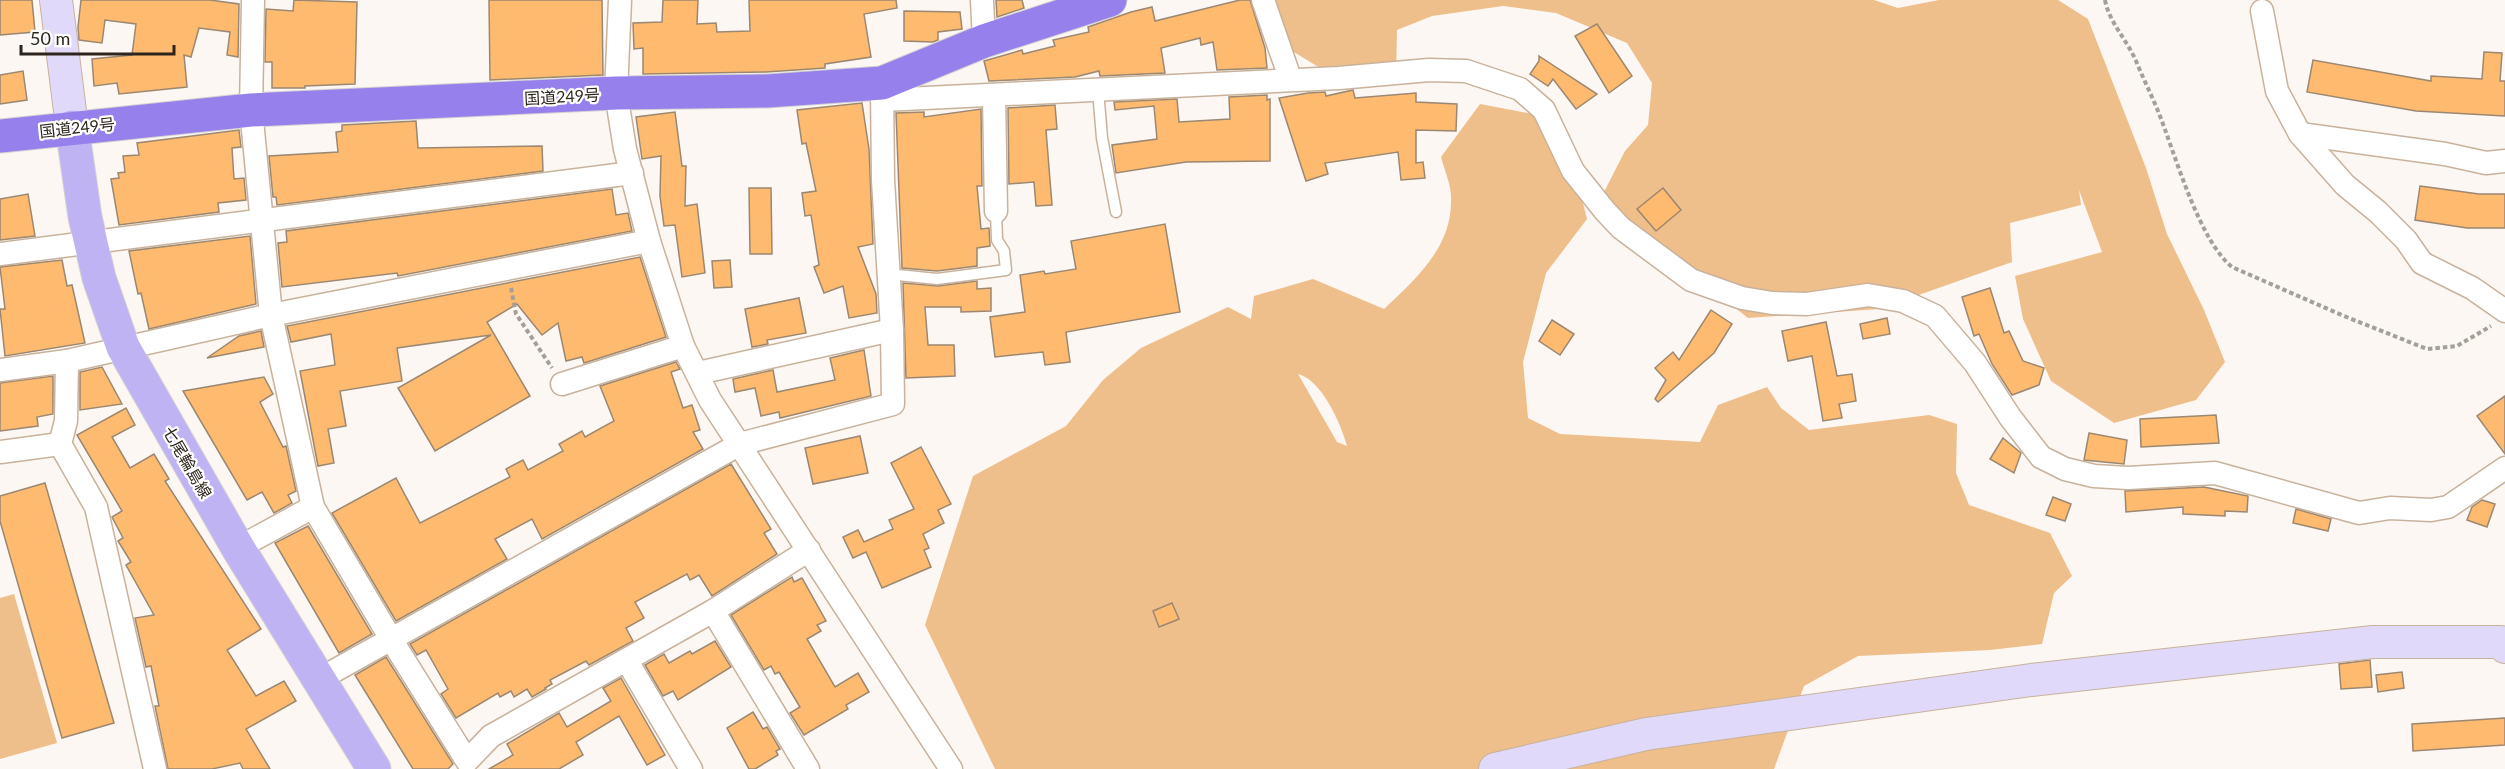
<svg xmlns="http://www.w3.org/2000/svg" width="2505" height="769" font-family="Lato,'Noto Sans JP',sans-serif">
	<rect width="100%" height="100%" fill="#fcf7f2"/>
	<g fill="#eebe8b" fill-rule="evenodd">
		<path d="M 1271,0 L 1874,0 L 1898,8 L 1939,0 L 2058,0 L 2088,19 L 2146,168 L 2167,234 L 2204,310 L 2225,362 L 2196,400 L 2114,423 L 2051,381 L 2023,319 L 2015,276 L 2102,252 L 2079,190 L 2081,205 L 2010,223 L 2012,262 L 1879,309 L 1748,318 L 1620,217 L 1604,192 L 1625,151 L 1648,125 L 1652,83 L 1627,43 L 1556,13 L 1503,6 L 1432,16 L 1397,30 L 1396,75 L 1325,71 L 1284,46 Z"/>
		<path d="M 1480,104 L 1549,117 L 1566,136 L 1587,219 L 1546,273 L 1523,362 L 1528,418 L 1560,434 L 1700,442 L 1718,405 L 1767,387 L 1781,408 L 1809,430 L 1929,415 L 1957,424 L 1956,473 L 1969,505 L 2050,533 L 2072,576 L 2054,593 L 2042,644 L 1990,650 L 1858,656 L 1804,686 L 1774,769 L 995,769 L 925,625 L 973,476 L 1066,426 L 1103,380 L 1141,348 L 1228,307 L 1251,319 L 1254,296 L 1313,279 L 1384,309 C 1417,278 1453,246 1451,197 C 1451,184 1444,169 1441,157 ZM 1298,374 C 1322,380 1341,424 1347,446 L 1337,442 Z"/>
		<path d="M 14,594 L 57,743 L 0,759 L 0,598 Z"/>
	</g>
	<g fill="#febb6f" stroke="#9c8771" stroke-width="1.5">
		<path d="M 0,0 L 32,0 L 35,32 L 0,35 Z"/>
		<path d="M 81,0 L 210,0 L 239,4 L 238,57 L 227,55 L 230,32 L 199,28 L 191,57 L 184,55 L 187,87 L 119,94 L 117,83 L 94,86 L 92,59 L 132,55 L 136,24 L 105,20 L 102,43 L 79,40 L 78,27 Z"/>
		<path d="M 294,0 L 357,2 L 355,84 L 305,86 L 305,88 L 272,88 L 272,62 L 265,62 L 266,9 L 293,11 Z"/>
		<path d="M 489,0 L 602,0 L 603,75 L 490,80 Z"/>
		<path d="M 663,0 L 698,0 L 697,24 L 716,23 L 717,32 L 750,31 L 749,0 L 896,0 L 897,8 L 864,14 L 871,57 L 825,64 L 825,68 L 766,72 L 643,74 L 643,48 L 634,49 L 633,23 L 662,22 Z"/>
		<path d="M 996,0 L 1022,0 L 1024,8 L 997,17 Z"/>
		<path d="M 1240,0 L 1250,0 L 1265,48 L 1267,68 L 1217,70 L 1213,42 L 1201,45 L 1200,38 L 1161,48 L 1165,73 L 1100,76 L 1099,71 L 1075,77 L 989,81 L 984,61 L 1022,50 L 1023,54 L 1055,46 L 1053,40 L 1089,32 L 1088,27 L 1131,12 L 1152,7 L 1155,21 Z"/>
		<path d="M 904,11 L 960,12 L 962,29 L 938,32 L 938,40 L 933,42 L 904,41 Z"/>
		<path d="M 1597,24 L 1632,76 L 1609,93 L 1575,36 Z"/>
		<path d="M 2484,52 L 2502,53 L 2500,81 L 2505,81 L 2505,116 L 2416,111 L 2307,92 L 2313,60 L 2431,81 L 2431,76 L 2482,79 Z"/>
		<path d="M 1539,56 L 1542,58 L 1597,94 L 1576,109 L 1553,79 L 1548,86 L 1530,74 L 1539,61 Z"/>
		<path d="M 23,71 L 27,100 L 0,104 L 0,75 Z"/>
		<path d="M 1353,90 L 1355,98 L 1416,93 L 1416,102 L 1457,104 L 1456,131 L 1416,130 L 1416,163 L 1423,162 L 1425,178 L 1401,180 L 1398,152 L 1325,163 L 1328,174 L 1306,181 L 1279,98 L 1308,93 L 1325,92 L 1326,96 Z"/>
		<path d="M 1267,95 L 1267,100 L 1270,99 L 1270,161 L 1186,162 L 1116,173 L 1112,145 L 1157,139 L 1154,106 L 1115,110 L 1114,102 L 1177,99 L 1179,122 L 1230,119 L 1229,97 Z"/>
		<path d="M 862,103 L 869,149 L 873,244 L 858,247 L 876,294 L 877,313 L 849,318 L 843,286 L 824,293 L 814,267 L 819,265 L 811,215 L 805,216 L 802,193 L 816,191 L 806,143 L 802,144 L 797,110 Z"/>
		<path d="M 1055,105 L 1057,129 L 1046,130 L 1052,205 L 1036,206 L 1034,182 L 1009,184 L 1008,108 Z"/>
		<path d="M 981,109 L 982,186 L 977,186 L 981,229 L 989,228 L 990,246 L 977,248 L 977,266 L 937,271 L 902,268 L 896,113 L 924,112 L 924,117 Z"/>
		<path d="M 675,112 L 682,166 L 686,166 L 685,206 L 697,204 L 705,273 L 682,277 L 675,225 L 664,226 L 660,196 L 661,156 L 642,159 L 636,117 Z"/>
		<path d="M 416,121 L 418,148 L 542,146 L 543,171 L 277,205 L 276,197 L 273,197 L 269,156 L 338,152 L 336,132 L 342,131 L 342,125 Z"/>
		<path d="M 239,130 L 241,147 L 232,148 L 234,179 L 244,178 L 246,200 L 218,203 L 219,212 L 119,225 L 111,179 L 119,178 L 118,173 L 125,172 L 123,156 L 139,155 L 137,143 Z"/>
		<path d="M 2420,186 L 2479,194 L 2505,194 L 2505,228 L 2467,228 L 2415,220 Z"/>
		<path d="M 749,188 L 771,188 L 772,254 L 750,254 Z"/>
		<path d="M 1663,188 L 1681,210 L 1656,231 L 1637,209 Z"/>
		<path d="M 612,189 L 616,215 L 628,213 L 632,231 L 398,276 L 397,273 L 282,287 L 278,243 L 287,242 L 286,231 Z"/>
		<path d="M 28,194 L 35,236 L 0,240 L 0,199 Z"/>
		<path d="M 1165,224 L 1180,312 L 1066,332 L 1070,362 L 1045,365 L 1043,352 L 995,357 L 990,317 L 1025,312 L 1020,275 L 1044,271 L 1045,274 L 1076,269 L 1071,241 Z"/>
		<path d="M 250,236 L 256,304 L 149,329 L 141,293 L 138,294 L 129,251 Z"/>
		<path d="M 640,257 L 666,337 L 584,363 L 582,357 L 566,361 L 558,323 L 542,335 L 517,304 L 487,322 L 530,396 L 435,451 L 398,388 L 491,335 L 397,348 L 402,381 L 340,391 L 346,426 L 328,429 L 334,463 L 318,466 L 300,371 L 335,365 L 331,334 L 291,342 L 287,326 Z"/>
		<path d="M 62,260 L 67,286 L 72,285 L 85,343 L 5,356 L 0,309 L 5,309 L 0,267 Z"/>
		<path d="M 730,260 L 732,287 L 714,288 L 712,261 Z"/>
		<path d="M 977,281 L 977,289 L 991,288 L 991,311 L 961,312 L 961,307 L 925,307 L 928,345 L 954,345 L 955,376 L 906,378 L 903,283 L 938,286 Z"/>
		<path d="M 1990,288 L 2004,333 L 2009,331 L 2023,361 L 2044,368 L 2039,385 L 2012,395 L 1992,364 L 1979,334 L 1974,336 L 1962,297 Z"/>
		<path d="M 799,298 L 806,333 L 767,340 L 768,344 L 752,347 L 745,309 Z"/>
		<path d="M 1711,310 L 1732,324 L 1714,353 L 1658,402 L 1655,399 L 1666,380 L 1655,368 L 1673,352 L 1679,360 Z"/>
		<path d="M 1887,318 L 1890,334 L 1863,339 L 1860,324 Z"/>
		<path d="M 1552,320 L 1574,334 L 1560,355 L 1539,341 Z"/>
		<path d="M 1826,322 L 1837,376 L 1852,374 L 1856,401 L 1839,404 L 1842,418 L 1823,421 L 1812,356 L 1788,361 L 1782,331 Z"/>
		<path d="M 261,331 L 264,347 L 207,358 L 239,336 Z"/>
		<path d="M 864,350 L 871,396 L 780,418 L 779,412 L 761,416 L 755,388 L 735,392 L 733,379 L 773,370 L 777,392 L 835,380 L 830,358 Z"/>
		<path d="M 676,362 L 680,369 L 671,372 L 683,408 L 692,405 L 700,430 L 693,432 L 703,449 L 542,539 L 532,519 L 495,539 L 507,559 L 396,621 L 332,513 L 396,478 L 420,523 L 510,477 L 506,469 L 523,460 L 528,470 L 563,451 L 559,444 L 582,431 L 585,437 L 614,421 L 600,386 Z"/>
		<path d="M 102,367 L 122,404 L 80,410 L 80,372 Z"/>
		<path d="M 53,376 L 53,414 L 37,417 L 38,426 L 0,431 L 0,383 Z"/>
		<path d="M 264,377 L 273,394 L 260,402 L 283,447 L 286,446 L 296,491 L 288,495 L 292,503 L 274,513 L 262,492 L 247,500 L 183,391 Z"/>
		<path d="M 2505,396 L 2505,454 L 2477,416 Z"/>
		<path d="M 126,408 L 135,425 L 112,437 L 130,468 L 154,454 L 169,479 L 165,481 L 261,629 L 227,650 L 256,696 L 284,681 L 296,701 L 246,729 L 270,769 L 243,769 L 240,763 L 212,769 L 168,769 L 155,706 L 159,706 L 151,666 L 146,667 L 135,618 L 154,615 L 126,565 L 131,562 L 118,541 L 123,538 L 112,517 L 122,511 L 77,435 Z"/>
		<path d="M 2216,415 L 2219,443 L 2141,447 L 2140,419 Z"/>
		<path d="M 2089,433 L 2127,440 L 2124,464 L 2084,460 Z"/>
		<path d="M 860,436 L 868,473 L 813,484 L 805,448 Z"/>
		<path d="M 2003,438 L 2021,453 L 2014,473 L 1990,459 Z"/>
		<path d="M 921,447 L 951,504 L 938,510 L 944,523 L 923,534 L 929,548 L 924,550 L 931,567 L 882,588 L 866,552 L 853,558 L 843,537 L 858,530 L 864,542 L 893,529 L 889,520 L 914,509 L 891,463 Z"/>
		<path d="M 731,464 L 771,529 L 764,533 L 777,554 L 712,596 L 699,575 L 690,580 L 687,574 L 635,602 L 644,618 L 626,628 L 633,641 L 589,665 L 586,661 L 550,680 L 552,684 L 545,688 L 546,689 L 532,697 L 527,689 L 514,697 L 511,691 L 500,697 L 498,693 L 456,718 L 441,694 L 448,689 L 426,650 L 417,655 L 410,644 Z"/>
		<path d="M 45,483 L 114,723 L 62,738 L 0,521 L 0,496 Z"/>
		<path d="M 2204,487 L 2248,496 L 2247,512 L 2225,511 L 2225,516 L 2183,514 L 2183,507 L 2126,512 L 2125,491 Z"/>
		<path d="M 2053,497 L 2071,504 L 2065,521 L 2046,515 Z"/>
		<path d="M 2482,500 L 2495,504 L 2487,527 L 2467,520 L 2472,507 Z"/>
		<path d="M 2296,509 L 2331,519 L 2328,531 L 2293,523 Z"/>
		<path d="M 308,526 L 372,634 L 339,653 L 275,543 Z"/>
		<path d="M 792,577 L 794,582 L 802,578 L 826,621 L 817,625 L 821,631 L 807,639 L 835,687 L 858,673 L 869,692 L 846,705 L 848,709 L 804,735 L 790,713 L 800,707 L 779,672 L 775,674 L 771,666 L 764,670 L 731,615 Z"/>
		<path d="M 1172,603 L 1179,619 L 1159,627 L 1153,611 Z"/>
		<path d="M 715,641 L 731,667 L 678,700 L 673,691 L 663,696 L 645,665 L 664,654 L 669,663 L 690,651 L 692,654 Z"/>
		<path d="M 386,657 L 453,764 L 448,769 L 413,769 L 355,675 Z"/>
		<path d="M 2370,660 L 2372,687 L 2341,689 L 2339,664 Z"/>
		<path d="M 2402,672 L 2404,688 L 2378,692 L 2376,675 Z"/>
		<path d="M 621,678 L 665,755 L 647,765 L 619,716 L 576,742 L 583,755 L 559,769 L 489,769 L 513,755 L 507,744 L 559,713 L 567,727 L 611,701 L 603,688 Z"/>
		<path d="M 753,712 L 763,729 L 767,727 L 780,749 L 776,751 L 778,755 L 755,769 L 749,769 L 727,728 Z"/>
		<path d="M 2505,718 L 2505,745 L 2413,751 L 2412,724 Z"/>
	</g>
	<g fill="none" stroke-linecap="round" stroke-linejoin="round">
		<g stroke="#c9b29b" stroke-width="13">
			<g id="lane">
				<path d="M 1098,90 L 1102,138 L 1116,212"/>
				<path d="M 888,274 L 937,279 L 1006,270 L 1004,251 L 997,240 L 996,211"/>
			</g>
		</g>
		<g stroke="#c9b29b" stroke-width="25">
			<g id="street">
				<path d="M 253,0 L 251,110 L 271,315 L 313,507 L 391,639 L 467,761 L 491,736 L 713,611 L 809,550"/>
				<path d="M 620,0 L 616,93 L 625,149 L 649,241 L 683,346 L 710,400 L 951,769"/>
				<path d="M 982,0 L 984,41"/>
				<path d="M 1263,0 L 1290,78"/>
				<path d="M 2262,11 L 2277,91 L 2300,134 L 2345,185 L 2378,212 L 2406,240 L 2422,263 L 2472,288 L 2505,311"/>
				<path d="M 994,95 L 996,211"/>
				<path d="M 884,100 L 1339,78 L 1429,70 L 1466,71 L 1520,89 L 1544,110 L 1573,171 L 1605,211 L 1621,228 L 1691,280 L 1742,298 L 1772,303 L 1807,304 L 1868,295 L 1903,301 L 1935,316 L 1975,363 L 2010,417 L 2041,457 L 2065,469 L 2094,476 L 2128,478 L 2215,473 L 2359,513 L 2390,508 L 2431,510 L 2448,507 L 2505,468"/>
				<path d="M 2300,134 L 2445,154 L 2486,163 L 2505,161"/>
				<path d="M 0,254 L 632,173"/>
				<path d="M 67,361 L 66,421 L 60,444 L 96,507 L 155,769"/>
				<path d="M 0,370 L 67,361 L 271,315 L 649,241"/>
				<path d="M 698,373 L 892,330"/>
				<path d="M 562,384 L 683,346"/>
				<path d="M 0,452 L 60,444"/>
				<path d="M 238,548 L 313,507"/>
				<path d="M 713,611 L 808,769"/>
				<path d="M 627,661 L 691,769"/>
				<path d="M 318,680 L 740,444 L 893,404 L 892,330 L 883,180 L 882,88"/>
			</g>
		</g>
		<g stroke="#c9b29b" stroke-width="34">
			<g id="secondary">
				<path d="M 56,0 L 72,127"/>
				<path d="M 1495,769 L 1646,734 L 2031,680 L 2373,642 L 2501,642 L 2505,647"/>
			</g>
		</g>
		<g stroke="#d5d3d2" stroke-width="35">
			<path id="primary" d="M 72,127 L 85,217 L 99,278 L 123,347 L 238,548 L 374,769"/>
		</g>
		<g stroke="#d5d3d2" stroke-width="35">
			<path id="highway" d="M 0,136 L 251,110 L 616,93 L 767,91 L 882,83 L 984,41 L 1110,0"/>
		</g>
		<g stroke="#a59f98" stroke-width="4" stroke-dasharray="4.5 3" stroke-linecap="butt">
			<path d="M 2105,0 C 2109,22 2127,40 2136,61 C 2143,78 2151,94 2158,111 C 2175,153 2198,239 2232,267 L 2344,316 L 2427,349 L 2457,346 L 2491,326"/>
			<path d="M 511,288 L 516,314 L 552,368"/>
		</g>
		<use href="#lane" stroke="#fff" stroke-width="10"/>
		<use href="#street" stroke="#fff" stroke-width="22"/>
		<use href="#secondary" stroke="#e0d9f9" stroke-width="32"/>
		<use href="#primary" stroke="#c0b3f4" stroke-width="33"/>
		<use href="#highway" stroke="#9680ec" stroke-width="33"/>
	</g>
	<g text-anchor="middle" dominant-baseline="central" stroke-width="4.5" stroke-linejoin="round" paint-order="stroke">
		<g font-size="16" fill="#2d251c" stroke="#fff">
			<text transform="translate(562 96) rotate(-3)">国道249号</text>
			<text transform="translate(77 127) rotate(-6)">国道249号</text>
			<text transform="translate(188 462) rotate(60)">七尾輪島線</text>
		</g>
	</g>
	<path d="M21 45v9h153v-9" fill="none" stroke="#2d251c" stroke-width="3"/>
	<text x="30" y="45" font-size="18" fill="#2d251c" stroke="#ffffff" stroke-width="4.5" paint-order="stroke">50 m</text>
</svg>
